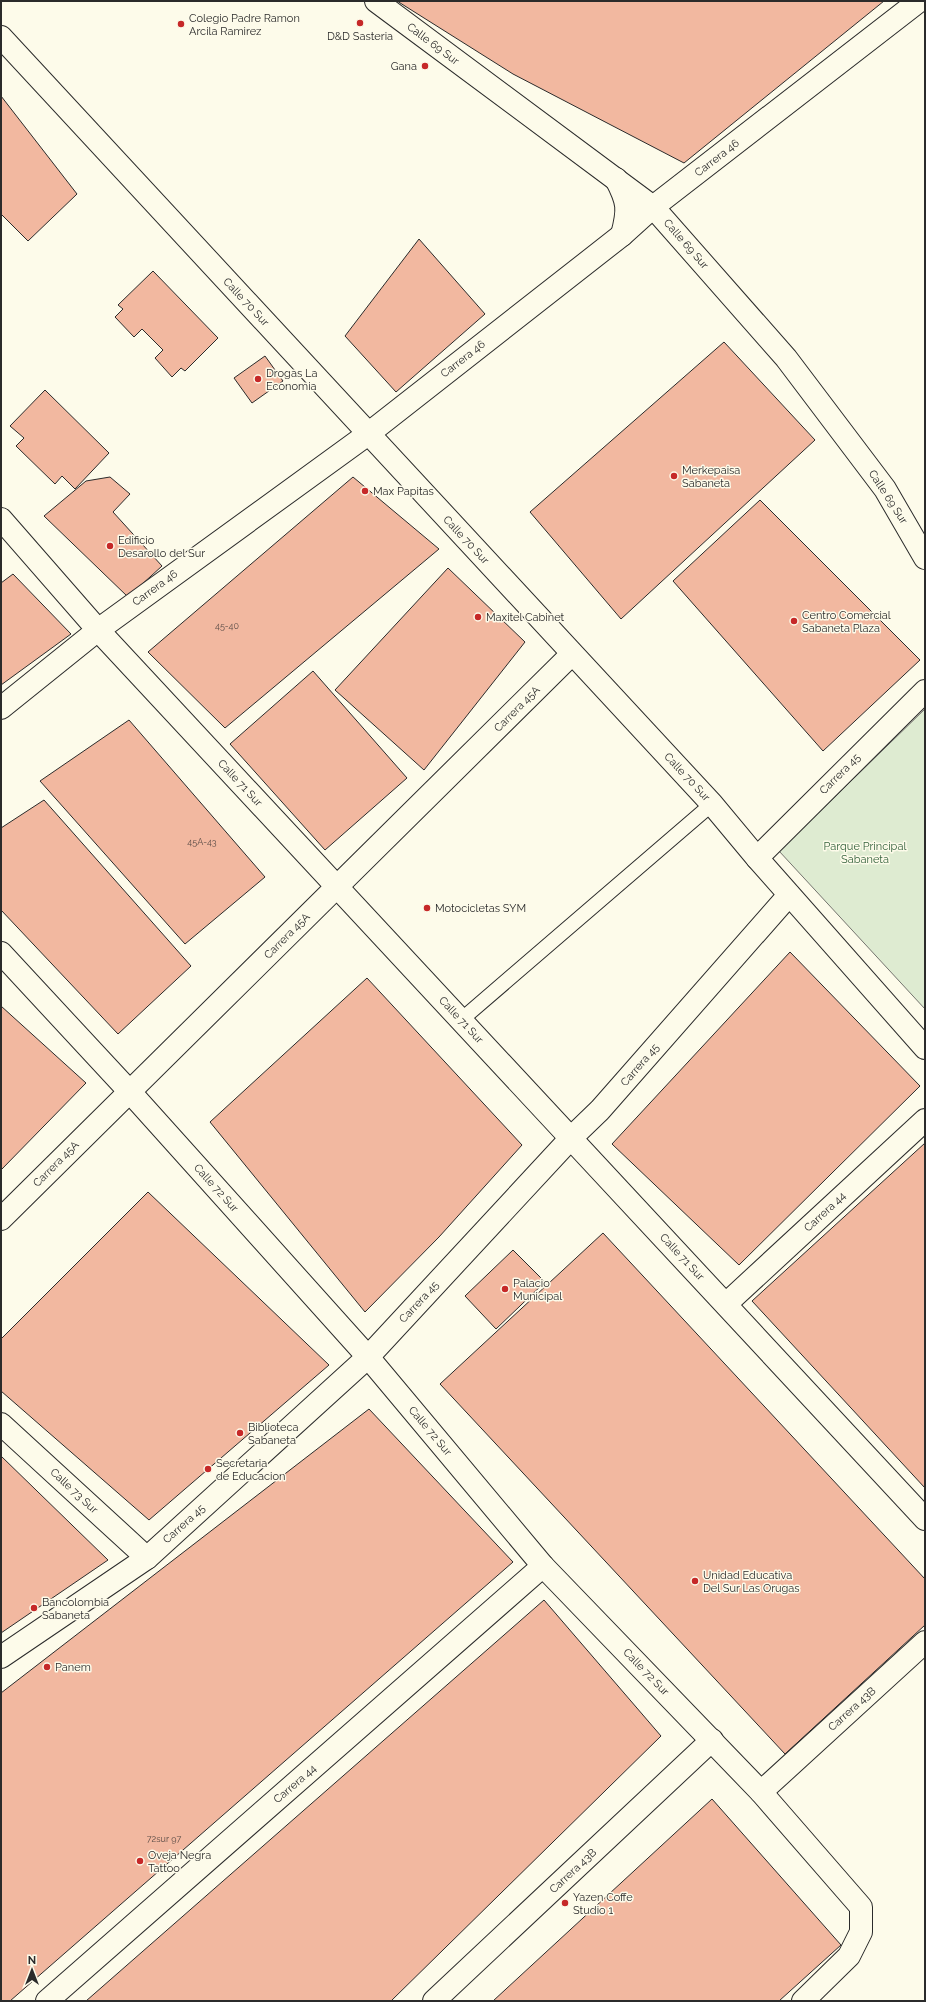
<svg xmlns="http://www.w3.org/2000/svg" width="926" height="2002" font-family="Raleway,sans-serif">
	<rect width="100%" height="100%" fill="#fdfbea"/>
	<path fill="#deebd1" stroke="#74746e" d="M 925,709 L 925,1009 L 779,851 Z"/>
	<g fill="#f2b8a0" stroke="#2b2b2b">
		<path d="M 397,1 L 884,1 L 684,163 L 513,74 Z"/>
		<path d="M 1,96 L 77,194 L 28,241 L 1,214 Z"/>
		<path d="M 419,239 L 485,314 L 396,392 L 345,336 Z"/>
		<path d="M 153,271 L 218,338 L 185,371 L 181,368 L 172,377 L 155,358 L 163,350 L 142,329 L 134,337 L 115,317 L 123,309 L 118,305 Z"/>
		<path d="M 724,342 L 815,440 L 621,619 L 530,512 Z"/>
		<path d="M 265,356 L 283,381 L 252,403 L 234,378 Z"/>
		<path d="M 45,390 L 109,453 L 75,489 L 62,476 L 55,484 L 16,446 L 24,438 L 10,426 Z"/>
		<path d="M 110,477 L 130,494 L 113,512 L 162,566 L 128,597 L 44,516 L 86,481 Z"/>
		<path d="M 353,477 L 439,549 L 225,728 L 148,652 Z"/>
		<path d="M 760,500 L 920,660 L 823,751 L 673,581 Z"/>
		<path d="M 448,568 L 525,642 L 424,770 L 335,690 Z"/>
		<path d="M 13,574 L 71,634 L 1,685 L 1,583 Z"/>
		<path d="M 313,671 L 407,778 L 325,850 L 230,744 Z"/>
		<path d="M 129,720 L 265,877 L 185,944 L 40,781 Z"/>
		<path d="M 44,800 L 191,966 L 118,1034 L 1,910 L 1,828 Z"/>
		<path d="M 790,952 L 920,1086 L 739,1265 L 612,1144 Z"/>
		<path d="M 367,978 L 522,1145 L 439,1237 L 365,1312 L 210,1122 Z"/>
		<path d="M 1,1006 L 86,1083 L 1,1170 Z"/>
		<path d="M 925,1143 L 925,1488 L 752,1301 Z"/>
		<path d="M 148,1192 L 329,1365 L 149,1520 L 1,1391 L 1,1339 Z"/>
		<path d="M 603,1233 L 925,1579 L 925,1625 L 785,1754 L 440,1384 Z"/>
		<path d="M 513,1250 L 545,1282 L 496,1329 L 465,1296 Z"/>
		<path d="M 369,1409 L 513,1562 L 10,2001 L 3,2001 L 1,1999 L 1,1693 Z"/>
		<path d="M 1,1456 L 108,1560 L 1,1633 Z"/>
		<path d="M 544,1600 L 661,1736 L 391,2001 L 86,2001 Z"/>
		<path d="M 712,1799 L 841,1945 L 779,2001 L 493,2001 Z"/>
	</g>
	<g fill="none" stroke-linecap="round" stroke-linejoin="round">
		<g stroke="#2b2b2b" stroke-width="16">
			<path id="service" d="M 461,1020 L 712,804"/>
		</g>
		<g stroke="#2b2b2b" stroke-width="24">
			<g id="pedestrian">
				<path d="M 757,858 L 925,1048"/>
				<path d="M 571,1138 L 600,1110 L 789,895"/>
				<path d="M 726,1304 L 925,1120"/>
			</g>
		</g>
		<g stroke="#2b2b2b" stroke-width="24">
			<g id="minor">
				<path d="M 1,37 L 712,804 L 757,858 L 925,691"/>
				<path d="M 1,519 L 98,630 L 925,1519"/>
				<path d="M 1,708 L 98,630 L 368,434 L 622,235 L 653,207 L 919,1"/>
				<path d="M 1,953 L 130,1092 L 368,1357 L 543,1566 L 761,1792 L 861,1907 L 861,1932 L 849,1956 L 803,2001"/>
				<path d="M 1,1219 L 572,654"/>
				<path d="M 1,1424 L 147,1558"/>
				<path d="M 1,1657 L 147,1558 L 368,1357 L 571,1138"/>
				<path d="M 761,1792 L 925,1642"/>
				<path d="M 47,2001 L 543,1566"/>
				<path d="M 434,2001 L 712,1740"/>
			</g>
		</g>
		<g stroke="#2b2b2b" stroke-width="24">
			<g id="tertiary">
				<path d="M 376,1 L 653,207 L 786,358 L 885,489 L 925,558"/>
				<path d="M 616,179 C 628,202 629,209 622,235"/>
			</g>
		</g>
		<use href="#service" stroke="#fdfbea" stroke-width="14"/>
		<use href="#pedestrian" stroke="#fdfbea" stroke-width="22"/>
		<use href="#minor" stroke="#fdfbea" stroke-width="22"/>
		<use href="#tertiary" stroke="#fdfbea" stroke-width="22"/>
	</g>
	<g fill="#c62828" stroke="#fdfbea" stroke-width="1.5">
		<circle cx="360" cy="23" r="4"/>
		<circle cx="181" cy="24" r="4"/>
		<circle cx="425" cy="66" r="4"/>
		<circle cx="258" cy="379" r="4"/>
		<circle cx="674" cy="476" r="4"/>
		<circle cx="365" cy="491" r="4"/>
		<circle cx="110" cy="546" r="4"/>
		<circle cx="478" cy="617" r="4"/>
		<circle cx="794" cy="621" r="4"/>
		<circle cx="427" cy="908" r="4"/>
		<circle cx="505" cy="1289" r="4"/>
		<circle cx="240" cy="1433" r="4"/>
		<circle cx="208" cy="1469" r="4"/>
		<circle cx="695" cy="1581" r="4"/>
		<circle cx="34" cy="1608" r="4"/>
		<circle cx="47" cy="1667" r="4"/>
		<circle cx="140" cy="1861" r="4"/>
		<circle cx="565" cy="1903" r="4"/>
	</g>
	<g text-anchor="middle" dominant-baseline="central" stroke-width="3" stroke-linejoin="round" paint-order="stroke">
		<g font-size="9" fill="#5d4e48">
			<text x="227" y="626">45-40</text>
			<text x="202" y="842">45A-43</text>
			<text x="164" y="1839">72sur 97</text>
		</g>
		<g font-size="11" fill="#2b2b2b" stroke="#fdfbea" text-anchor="start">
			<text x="189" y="18">Colegio Padre Ramon<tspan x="189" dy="13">Arcila Ramirez</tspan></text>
			<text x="360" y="36" text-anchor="middle">D&amp;D Sasteria</text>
			<text x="417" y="66" text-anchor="end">Gana</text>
			<text x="266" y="373">Drogas La<tspan x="266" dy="13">Economia</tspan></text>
			<text x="682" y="470">Merkepaisa<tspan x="682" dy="13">Sabaneta</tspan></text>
			<text x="373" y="491">Max Papitas</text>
			<text x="118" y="540">Edificio<tspan x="118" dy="13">Desarollo del Sur</tspan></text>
			<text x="802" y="615">Centro Comercial<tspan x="802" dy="13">Sabaneta Plaza</tspan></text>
			<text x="486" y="617">Maxitel Cabinet</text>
			<text x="435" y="908">Motocicletas SYM</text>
			<text x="513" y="1283">Palacio<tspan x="513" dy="13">Municipal</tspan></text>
			<text x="248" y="1427">Biblioteca<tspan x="248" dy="13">Sabaneta</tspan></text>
			<text x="216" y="1463">Secretaria<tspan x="216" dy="13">de Educacion</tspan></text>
			<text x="703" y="1575">Unidad Educativa<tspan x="703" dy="13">Del Sur Las Orugas</tspan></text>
			<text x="42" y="1602">Bancolombia<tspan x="42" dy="13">Sabaneta</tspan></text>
			<text x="55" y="1667">Panem</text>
			<text x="148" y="1855">Oveja Negra<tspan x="148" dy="13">Tattoo</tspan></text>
			<text x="573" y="1897">Yazen Coffe<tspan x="573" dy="13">Studio 1</tspan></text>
		</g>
		<g font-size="11" fill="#2b2b2b" stroke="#fdfbea">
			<text transform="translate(433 44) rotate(37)">Calle 69 Sur</text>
			<text transform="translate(717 158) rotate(-38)">Carrera 46</text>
			<text transform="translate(686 244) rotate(49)">Calle 69 Sur</text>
			<text transform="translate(246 302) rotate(47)">Calle 70 Sur</text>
			<text transform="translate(463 359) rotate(-38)">Carrera 46</text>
			<text transform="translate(888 497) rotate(57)">Calle 69 Sur</text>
			<text transform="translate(466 540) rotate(47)">Calle 70 Sur</text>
			<text transform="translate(155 588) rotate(-36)">Carrera 46</text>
			<text transform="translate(517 709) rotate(-45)">Carrera 45A</text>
			<text transform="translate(840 774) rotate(-45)">Carrera 45</text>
			<text transform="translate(687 777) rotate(47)">Calle 70 Sur</text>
			<text transform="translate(240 783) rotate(47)">Calle 71 Sur</text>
			<text transform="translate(287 936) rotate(-45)">Carrera 45A</text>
			<text transform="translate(461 1020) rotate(47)">Calle 71 Sur</text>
			<text transform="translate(640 1065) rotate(-49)">Carrera 45</text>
			<text transform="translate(56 1164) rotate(-45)">Carrera 45A</text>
			<text transform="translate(216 1188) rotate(48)">Calle 72 Sur</text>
			<text transform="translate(825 1212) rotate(-43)">Carrera 44</text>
			<text transform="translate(682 1257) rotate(47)">Calle 71 Sur</text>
			<text transform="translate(419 1302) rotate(-47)">Carrera 45</text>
			<text transform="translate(430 1431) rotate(50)">Calle 72 Sur</text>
			<text transform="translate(74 1491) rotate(43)">Calle 73 Sur</text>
			<text transform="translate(184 1524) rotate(-42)">Carrera 45</text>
			<text transform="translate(646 1672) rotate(46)">Calle 72 Sur</text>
			<text transform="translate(852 1709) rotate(-42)">Carrera 43B</text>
			<text transform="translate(295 1784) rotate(-41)">Carrera 44</text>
			<text transform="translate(573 1871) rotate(-43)">Carrera 43B</text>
		</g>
		<g font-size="11" fill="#34623c" stroke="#fdfbea">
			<text x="865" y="846">Parque Principal<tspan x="865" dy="13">Sabaneta</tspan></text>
		</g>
	</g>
	<rect width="926" height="2002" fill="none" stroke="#2b2b2b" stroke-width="4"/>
	<g transform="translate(32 1970)" stroke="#fdfbea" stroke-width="3" paint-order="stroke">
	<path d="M0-3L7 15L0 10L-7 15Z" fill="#2b2b2b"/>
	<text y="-6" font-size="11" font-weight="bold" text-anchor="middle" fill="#2b2b2b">N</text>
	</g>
</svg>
